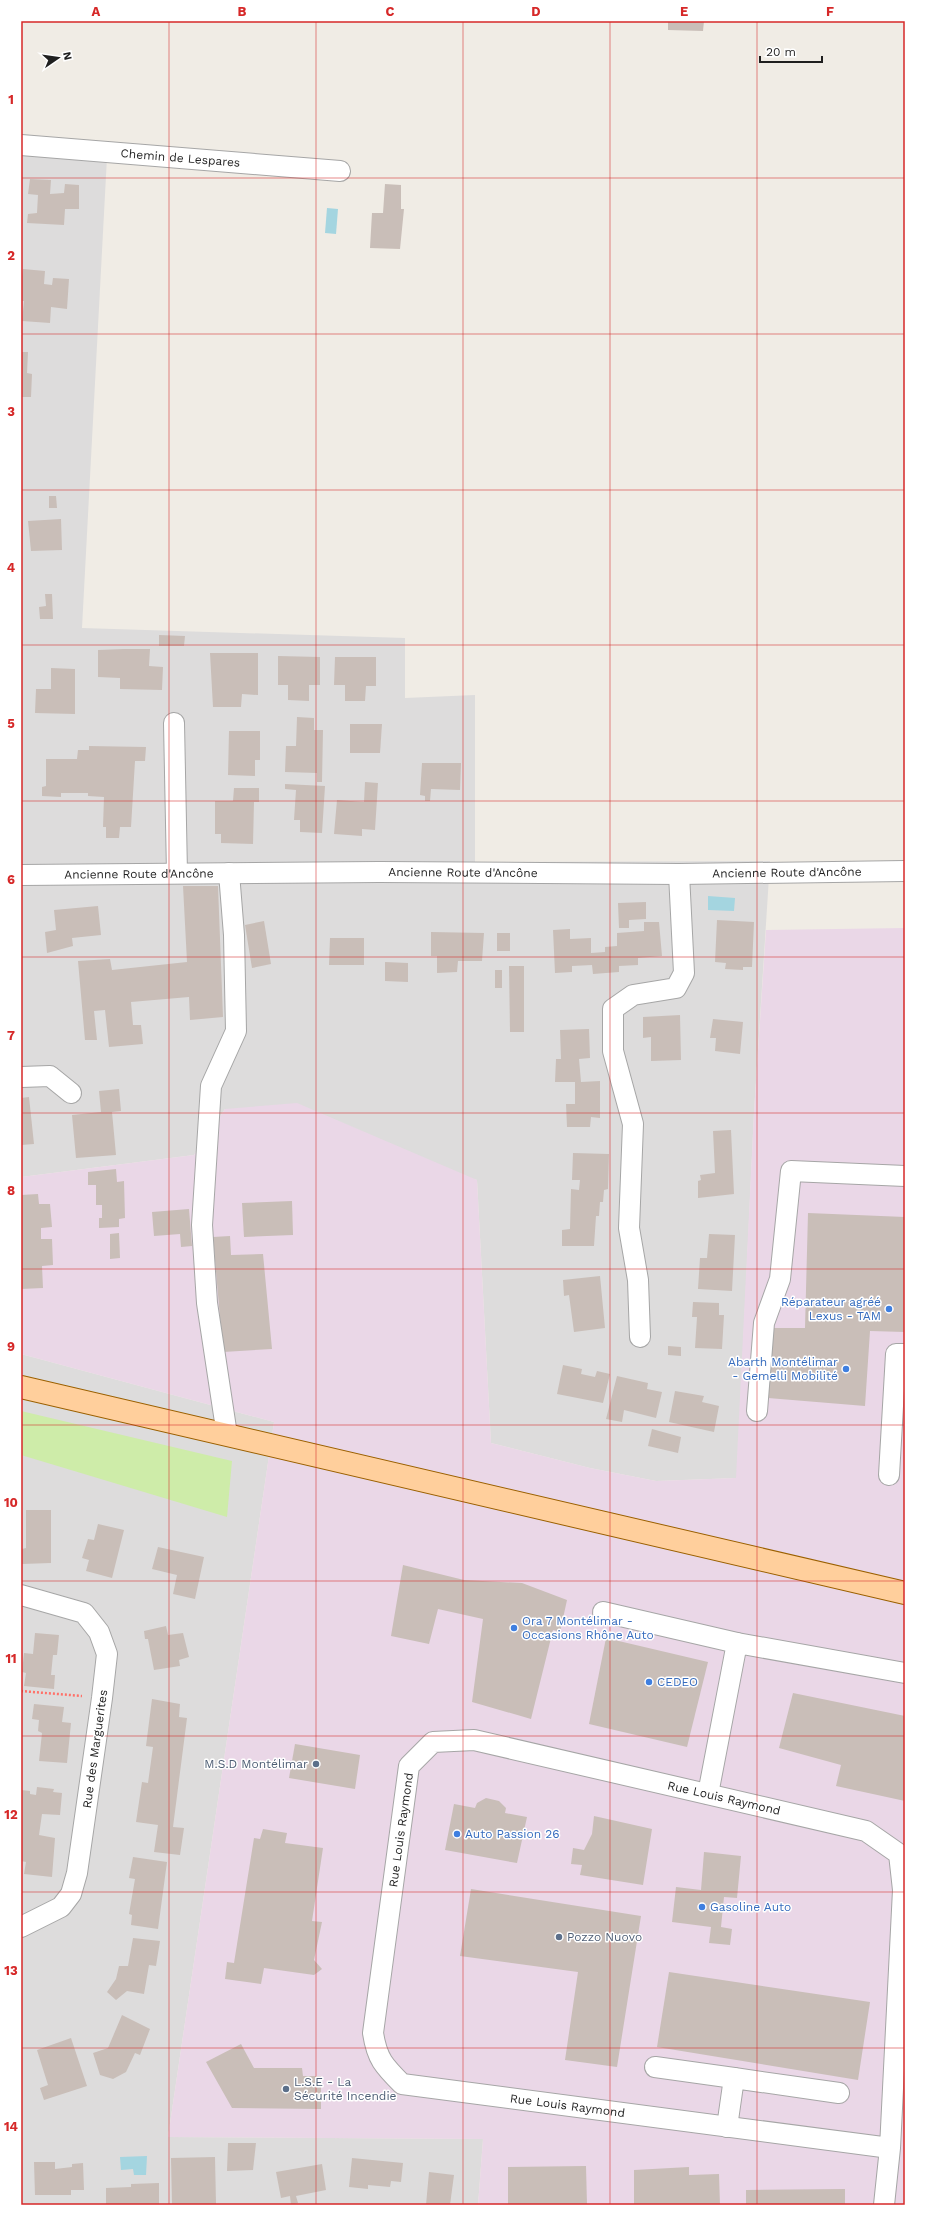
<svg xmlns="http://www.w3.org/2000/svg" width="926" height="2226" font-family="'Work Sans',sans-serif">
	<rect width="100%" height="100%" fill="#f0ece5"/>
	<g fill="#dddcdc">
		<path d="M 21,153 L 107,157 L 82,628 L 405,638 L 405,698 L 475,695 L 475,862 L 770,861 L 754,1112 L 737,1478 L 656,1481 L 590,1468 L 491,1443 L 477,1180 L 225,1109 L 194,1155 L 21,1177 Z"/>
		<path d="M 21,1354 L 274,1422 L 168,2137 L 483,2139 L 478,2205 L 21,2205 Z"/>
	</g>
	<path fill="#ead7e7" d="M 905,928 L 905,2205 L 478,2205 L 483,2139 L 168,2137 L 274,1422 L 21,1354 L 21,1177 L 194,1155 L 225,1109 L 297,1103 L 477,1180 L 491,1443 L 590,1468 L 656,1481 L 736,1478 L 754,1112 L 766,930 Z"/>
	<path fill="#ceeca9" d="M 21,1411 L 232,1461 L 227,1517 L 21,1455 Z"/>
	<g fill="#a4d5e0">
		<path d="M 327,208 L 338,209 L 336,234 L 325,233 Z"/>
		<path d="M 708,896 L 735,898 L 734,911 L 708,910 Z"/>
		<path d="M 147,2156 L 146,2175 L 134,2175 L 133,2169 L 121,2170 L 120,2157 Z"/>
	</g>
	<g fill="#c9beb8">
		<path d="M 668,21 L 704,21 L 703,31 L 668,30 Z"/>
		<path d="M 30,179 L 51,180 L 50,194 L 64,193 L 65,184 L 79,185 L 79,209 L 65,209 L 64,225 L 27,223 L 28,214 L 37,213 L 38,195 L 28,194 Z"/>
		<path d="M 385,184 L 401,185 L 401,209 L 404,209 L 400,249 L 370,248 L 372,213 L 383,213 Z"/>
		<path d="M 23,269 L 45,271 L 44,284 L 52,285 L 53,278 L 69,279 L 67,309 L 51,307 L 50,323 L 22,321 L 24,301 L 21,301 L 21,284 Z"/>
		<path d="M 21,352 L 28,352 L 27,373 L 32,374 L 31,397 L 21,397 Z"/>
		<path d="M 49,496 L 56,496 L 57,508 L 49,508 Z"/>
		<path d="M 61,519 L 62,550 L 31,551 L 28,521 Z"/>
		<path d="M 45,594 L 52,594 L 53,619 L 40,619 L 39,607 L 46,606 Z"/>
		<path d="M 159,635 L 185,636 L 184,646 L 159,646 Z"/>
		<path d="M 124,649 L 150,649 L 149,666 L 163,667 L 162,690 L 120,689 L 120,678 L 98,677 L 98,650 Z"/>
		<path d="M 210,653 L 258,653 L 258,695 L 242,694 L 241,707 L 213,707 Z"/>
		<path d="M 278,656 L 320,657 L 320,685 L 309,685 L 309,701 L 288,700 L 288,685 L 278,685 Z"/>
		<path d="M 335,657 L 376,657 L 376,686 L 366,686 L 365,701 L 345,701 L 345,685 L 334,685 Z"/>
		<path d="M 51,668 L 75,669 L 75,714 L 35,713 L 36,689 L 51,689 Z"/>
		<path d="M 297,717 L 314,718 L 314,730 L 323,730 L 322,782 L 317,782 L 317,773 L 285,772 L 286,746 L 296,746 Z"/>
		<path d="M 350,724 L 382,724 L 380,753 L 350,753 Z"/>
		<path d="M 229,731 L 260,731 L 260,760 L 255,760 L 255,776 L 228,775 Z"/>
		<path d="M 89,746 L 146,747 L 145,761 L 135,761 L 131,827 L 120,827 L 119,838 L 106,838 L 106,827 L 103,827 L 104,797 L 88,796 L 88,793 L 61,793 L 61,797 L 42,796 L 42,787 L 46,786 L 46,759 L 77,759 L 78,750 L 89,750 Z"/>
		<path d="M 422,763 L 461,763 L 460,790 L 431,789 L 430,801 L 425,801 L 425,796 L 420,795 Z"/>
		<path d="M 365,782 L 378,783 L 375,830 L 362,829 L 362,836 L 334,834 L 337,800 L 364,802 Z"/>
		<path d="M 285,784 L 325,786 L 322,833 L 300,832 L 300,820 L 294,820 L 296,790 L 285,789 Z"/>
		<path d="M 234,788 L 259,788 L 259,802 L 254,802 L 253,844 L 221,843 L 221,834 L 215,834 L 215,801 L 233,801 Z"/>
		<path d="M 183,886 L 218,886 L 223,1017 L 190,1020 L 189,997 L 131,1002 L 133,1025 L 141,1025 L 143,1044 L 109,1047 L 105,1010 L 94,1011 L 97,1040 L 85,1040 L 78,961 L 110,959 L 112,970 L 187,962 Z"/>
		<path d="M 646,902 L 646,919 L 629,920 L 629,928 L 619,928 L 618,903 Z"/>
		<path d="M 98,906 L 101,935 L 72,938 L 73,946 L 47,953 L 45,932 L 56,930 L 54,910 Z"/>
		<path d="M 717,920 L 754,922 L 752,967 L 743,967 L 743,970 L 725,969 L 726,963 L 715,962 Z"/>
		<path d="M 264,921 L 271,964 L 252,968 L 245,925 Z"/>
		<path d="M 644,922 L 659,922 L 662,956 L 638,958 L 638,965 L 619,966 L 619,972 L 593,974 L 592,965 L 572,966 L 572,972 L 555,973 L 553,930 L 570,929 L 570,939 L 591,938 L 591,953 L 605,952 L 605,947 L 617,946 L 617,933 L 644,931 Z"/>
		<path d="M 431,932 L 484,933 L 482,961 L 458,961 L 457,972 L 437,973 L 437,956 L 431,956 Z"/>
		<rect x="497" y="933" width="13" height="18"/>
		<path d="M 330,938 L 364,938 L 364,965 L 329,965 Z"/>
		<path d="M 385,962 L 408,963 L 408,982 L 385,981 Z"/>
		<path d="M 509,966 L 524,966 L 524,1032 L 510,1032 Z"/>
		<rect x="495" y="970" width="7" height="18"/>
		<path d="M 680,1015 L 681,1060 L 651,1061 L 651,1037 L 643,1038 L 643,1017 Z"/>
		<path d="M 713,1019 L 743,1022 L 740,1054 L 715,1051 L 716,1038 L 710,1038 Z"/>
		<path d="M 589,1029 L 590,1058 L 579,1059 L 581,1082 L 600,1081 L 600,1118 L 591,1117 L 590,1127 L 567,1127 L 566,1104 L 575,1104 L 575,1082 L 555,1082 L 556,1059 L 561,1059 L 560,1030 Z"/>
		<path d="M 119,1089 L 121,1111 L 112,1112 L 116,1155 L 76,1158 L 72,1115 L 101,1112 L 99,1091 Z"/>
		<path d="M 29,1097 L 34,1144 L 21,1145 L 21,1098 Z"/>
		<path d="M 731,1130 L 734,1194 L 698,1198 L 698,1181 L 701,1180 L 700,1175 L 715,1173 L 713,1131 Z"/>
		<path d="M 573,1153 L 609,1154 L 608,1189 L 604,1190 L 603,1202 L 600,1202 L 599,1216 L 596,1216 L 594,1246 L 562,1246 L 562,1230 L 570,1229 L 571,1189 L 579,1190 L 580,1180 L 572,1180 Z"/>
		<path d="M 116,1169 L 117,1182 L 124,1181 L 125,1218 L 119,1219 L 119,1227 L 99,1228 L 99,1218 L 102,1218 L 102,1205 L 96,1205 L 96,1185 L 88,1185 L 88,1172 Z"/>
		<path d="M 38,1194 L 39,1204 L 50,1204 L 52,1227 L 41,1228 L 41,1239 L 52,1239 L 53,1265 L 42,1266 L 43,1288 L 21,1289 L 21,1195 Z"/>
		<path d="M 292,1201 L 293,1235 L 244,1237 L 242,1203 Z"/>
		<path d="M 189,1209 L 192,1246 L 181,1247 L 180,1234 L 154,1236 L 152,1212 Z"/>
		<path d="M 808,1213 L 905,1217 L 905,1332 L 870,1331 L 865,1406 L 768,1398 L 772,1328 L 805,1328 Z"/>
		<path d="M 119,1233 L 120,1258 L 110,1259 L 110,1234 Z"/>
		<path d="M 709,1234 L 735,1235 L 732,1291 L 698,1289 L 700,1258 L 707,1258 Z"/>
		<path d="M 230,1236 L 231,1255 L 263,1254 L 272,1349 L 223,1352 L 213,1237 Z"/>
		<path d="M 600,1276 L 605,1328 L 574,1332 L 569,1295 L 564,1296 L 563,1280 Z"/>
		<path d="M 693,1302 L 719,1303 L 719,1315 L 724,1315 L 722,1349 L 695,1348 L 697,1317 L 692,1317 Z"/>
		<path d="M 668,1346 L 681,1347 L 681,1356 L 668,1355 Z"/>
		<path d="M 563,1365 L 582,1369 L 581,1374 L 595,1377 L 597,1371 L 610,1374 L 603,1403 L 557,1394 Z"/>
		<path d="M 617,1376 L 648,1383 L 647,1389 L 662,1392 L 656,1418 L 624,1410 L 622,1422 L 606,1419 Z"/>
		<path d="M 675,1391 L 704,1396 L 702,1402 L 719,1406 L 714,1432 L 669,1422 Z"/>
		<path d="M 652,1429 L 681,1437 L 678,1453 L 648,1446 Z"/>
		<path d="M 26,1510 L 51,1510 L 51,1563 L 22,1564 L 22,1549 L 26,1548 Z"/>
		<path d="M 98,1524 L 124,1530 L 112,1578 L 86,1571 L 89,1560 L 82,1558 L 88,1539 L 94,1540 Z"/>
		<path d="M 158,1547 L 204,1557 L 195,1599 L 173,1594 L 177,1575 L 152,1569 Z"/>
		<path d="M 403,1565 L 464,1580 L 522,1583 L 567,1600 L 560,1632 L 553,1630 L 531,1719 L 472,1702 L 483,1619 L 438,1609 L 429,1644 L 391,1636 Z"/>
		<path d="M 166,1626 L 168,1635 L 183,1633 L 189,1657 L 179,1660 L 180,1666 L 154,1670 L 148,1639 L 145,1639 L 144,1631 Z"/>
		<path d="M 35,1633 L 59,1635 L 57,1655 L 53,1655 L 51,1675 L 55,1675 L 54,1689 L 24,1686 L 26,1673 L 22,1672 L 24,1653 L 33,1654 Z"/>
		<path d="M 606,1638 L 708,1662 L 687,1747 L 589,1724 Z"/>
		<path d="M 793,1693 L 905,1716 L 905,1801 L 836,1786 L 841,1765 L 779,1748 Z"/>
		<path d="M 152,1699 L 180,1704 L 179,1717 L 187,1718 L 173,1827 L 184,1828 L 180,1855 L 154,1852 L 158,1825 L 136,1822 L 142,1782 L 148,1783 L 153,1747 L 146,1746 Z"/>
		<path d="M 34,1704 L 64,1707 L 62,1722 L 71,1723 L 67,1763 L 39,1761 L 42,1733 L 38,1731 L 39,1720 L 32,1719 Z"/>
		<path d="M 295,1744 L 360,1755 L 355,1789 L 289,1778 Z"/>
		<path d="M 37,1787 L 54,1789 L 53,1792 L 62,1793 L 60,1815 L 42,1814 L 39,1835 L 55,1838 L 52,1877 L 24,1874 L 26,1862 L 21,1861 L 21,1790 L 30,1791 L 30,1794 L 36,1795 Z"/>
		<path d="M 486,1798 L 499,1801 L 506,1808 L 505,1813 L 527,1817 L 517,1863 L 445,1850 L 454,1804 L 475,1808 L 477,1803 Z"/>
		<path d="M 594,1816 L 652,1829 L 643,1885 L 580,1875 L 582,1865 L 571,1864 L 573,1848 L 584,1850 L 592,1834 Z"/>
		<path d="M 263,1829 L 287,1833 L 285,1843 L 323,1848 L 312,1921 L 322,1922 L 314,1960 L 322,1969 L 314,1975 L 264,1968 L 261,1984 L 225,1979 L 227,1962 L 234,1963 L 254,1838 L 260,1839 Z"/>
		<path d="M 704,1852 L 741,1856 L 737,1898 L 724,1897 L 721,1927 L 732,1929 L 730,1945 L 709,1943 L 711,1927 L 672,1922 L 676,1887 L 701,1890 Z"/>
		<path d="M 133,1857 L 167,1862 L 158,1929 L 131,1925 L 132,1915 L 129,1914 L 135,1879 L 129,1878 Z"/>
		<path d="M 471,1889 L 641,1916 L 617,2067 L 565,2060 L 578,1972 L 460,1956 Z"/>
		<path d="M 133,1938 L 160,1941 L 156,1966 L 149,1965 L 144,1994 L 127,1991 L 116,2000 L 107,1992 L 116,1979 L 119,1966 L 128,1966 Z"/>
		<path d="M 669,1972 L 870,2002 L 858,2080 L 657,2047 Z"/>
		<path d="M 122,2015 L 150,2029 L 140,2055 L 135,2053 L 126,2072 L 113,2079 L 100,2075 L 93,2053 L 108,2048 Z"/>
		<path d="M 71,2038 L 87,2086 L 44,2100 L 40,2088 L 48,2085 L 37,2050 Z"/>
		<path d="M 241,2044 L 254,2068 L 302,2068 L 303,2076 L 321,2076 L 321,2109 L 232,2108 L 206,2062 Z"/>
		<path d="M 228,2143 L 256,2143 L 253,2170 L 227,2171 Z"/>
		<path d="M 215,2157 L 216,2204 L 172,2205 L 171,2158 Z"/>
		<path d="M 352,2158 L 403,2163 L 401,2182 L 391,2181 L 390,2187 L 368,2185 L 368,2189 L 349,2187 Z"/>
		<path d="M 34,2162 L 55,2162 L 55,2169 L 72,2167 L 72,2164 L 83,2163 L 84,2190 L 71,2190 L 71,2195 L 35,2195 Z"/>
		<path d="M 322,2164 L 326,2190 L 296,2196 L 298,2203 L 291,2205 L 290,2196 L 281,2198 L 276,2172 Z"/>
		<path d="M 586,2166 L 587,2205 L 508,2205 L 508,2167 Z"/>
		<path d="M 689,2167 L 689,2175 L 719,2174 L 720,2205 L 634,2205 L 634,2170 Z"/>
		<path d="M 429,2172 L 454,2175 L 450,2205 L 426,2205 Z"/>
		<path d="M 159,2183 L 159,2205 L 106,2205 L 106,2188 L 131,2187 L 131,2184 Z"/>
		<path d="M 845,2189 L 845,2205 L 746,2205 L 746,2190 Z"/>
	</g>
	<g fill="none" stroke-linecap="round" stroke-linejoin="round">
		<g stroke="#a6a6a6" stroke-width="22">
			<g id="minor">
				<path id="s1" d="M 21,145 L 340,171"/>
				<path d="M 174,723 L 177,873"/>
				<path id="s2" d="M 21,875 L 379,872 L 679,874 L 905,871"/>
				<path d="M 21,1077 L 50,1076 L 71,1093"/>
				<path d="M 640,1337 L 638,1280 L 629,1228 L 633,1124 L 613,1051 L 613,1009 L 633,995 L 676,988 L 684,973 L 679,874"/>
				<path d="M 757,1411 L 764,1323 L 780,1279 L 791,1171 L 905,1176"/>
				<path d="M 227,1435 L 207,1303 L 202,1225 L 211,1086 L 236,1031 L 234,935 L 229,873"/>
				<path d="M 889,1475 L 896,1354 L 905,1354"/>
				<path d="M 21,1595 L 84,1613 L 99,1632 L 107,1654 L 102,1698 L 77,1873 L 71,1894 L 61,1907 L 21,1927"/>
				<path d="M 603,1612 L 737,1643"/>
				<path d="M 708,1794 L 737,1643 L 905,1673"/>
				<path d="M 655,2067 L 734,2078"/>
				<path d="M 727,2127 L 734,2078 L 839,2093"/>
				<path id="s3" d="M 884,2205 L 890,2148 L 903,1890 L 899,1854 L 866,1831 L 474,1740 L 433,1742 L 409,1766 L 373,2033 C 377,2059 384,2066 402,2084 L 890,2148"/>
			</g>
		</g>
		<g stroke="#9b6000" stroke-width="24">
			<path id="major" d="M 21,1387 L 905,1593"/>
		</g>
		<path stroke="#ff7068" stroke-width="2.5" stroke-dasharray="2 2" stroke-linecap="butt" d="M 21,1691 L 82,1696"/>
		<use href="#minor" stroke="#fff" stroke-width="20"/>
		<use href="#major" stroke="#ffcf9c" stroke-width="22"/>
	</g>
	<path fill="none" stroke="#d62828" stroke-width="1" stroke-opacity="0.55" d="M 169,21 L 169,2205M 316,21 L 316,2205M 463,21 L 463,2205M 610,21 L 610,2205M 757,21 L 757,2205M 21,178 L 905,178M 21,334 L 905,334M 21,490 L 905,490M 21,645 L 905,645M 21,801 L 905,801M 21,957 L 905,957M 21,1113 L 905,1113M 21,1269 L 905,1269M 21,1425 L 905,1425M 21,1581 L 905,1581M 21,1736 L 905,1736M 21,1892 L 905,1892M 21,2048 L 905,2048"/>
	<g fill="#3f7fe0" stroke="#fff" stroke-width="1.5">
		<circle cx="889" cy="1309" r="4"/>
		<circle cx="846" cy="1369" r="4"/>
		<circle cx="514" cy="1628" r="4"/>
		<circle cx="649" cy="1682" r="4"/>
		<circle cx="457" cy="1834" r="4"/>
		<circle cx="702" cy="1907" r="4"/>
	</g>
	<g fill="#5c6f8a" stroke="#fff" stroke-width="1.5">
		<circle cx="316" cy="1764" r="4"/>
		<circle cx="559" cy="1937" r="4"/>
		<circle cx="286" cy="2089" r="4"/>
	</g>
	<g text-anchor="middle" dominant-baseline="central" stroke-width="3" stroke-linejoin="round" paint-order="stroke">
		<g font-size="12" fill="#1f1f1f" stroke="#fff">
			<text stroke="none"><textPath href="#s1" startOffset="160">Chemin de Lespares</textPath></text>
			<text stroke="none"><textPath href="#s2" startOffset="442">Ancienne Route d'Ancône</textPath></text>
			<text stroke="none"><textPath href="#s2" startOffset="766">Ancienne Route d'Ancône</textPath></text>
			<text stroke="none"><textPath href="#s2" startOffset="118">Ancienne Route d'Ancône</textPath></text>
			<text transform="translate(95 1749) rotate(-82)">Rue des Marguerites</text>
			<text transform="translate(724 1798) rotate(13)">Rue Louis Raymond</text>
			<text transform="translate(401 1830) rotate(-82)">Rue Louis Raymond</text>
			<text stroke="none"><textPath href="#s3" startOffset="1366">Rue Louis Raymond</textPath></text>
		</g>
		<g font-size="12" fill="#366cbe" stroke="#fff" text-anchor="start">
			<text x="881" y="1302" text-anchor="end">Réparateur agréé<tspan x="881" dy="14">Lexus - TAM</tspan></text>
			<text x="838" y="1362" text-anchor="end">Abarth Montélimar<tspan x="838" dy="14">- Gemelli Mobilité</tspan></text>
			<text x="522" y="1621">Ora 7 Montélimar -<tspan x="522" dy="14">Occasions Rhône Auto</tspan></text>
			<text x="657" y="1682">CEDEO</text>
			<text x="465" y="1834">Auto Passion 26</text>
			<text x="710" y="1907">Gasoline Auto</text>
		</g>
		<g font-size="12" fill="#4e5e75" stroke="#fff" text-anchor="start">
			<text x="308" y="1764" text-anchor="end">M.S.D Montélimar</text>
			<text x="567" y="1937">Pozzo Nuovo</text>
			<text x="294" y="2082">L.S.E - La<tspan x="294" dy="14">Sécurité Incendie</tspan></text>
		</g>
	</g>
	<rect width="926" height="2226" fill="none" stroke="#ffffff" stroke-width="44"/>
	<g transform="translate(58 58) rotate(77)" stroke="#ffffff" stroke-width="3" paint-order="stroke">
	<path d="M0-3L7 15L0 10L-7 15Z" fill="#1f1f1f"/>
	<text y="-6" font-size="11" font-weight="bold" text-anchor="middle" fill="#1f1f1f">N</text>
	</g>
	<path d="M760 56v6h62v-6" fill="none" stroke="#1f1f1f" stroke-width="2"/>
	<text x="766" y="56" font-size="12" fill="#1f1f1f" stroke="#ffffff" stroke-width="3" paint-order="stroke">20 m</text>
	<rect x="22" y="22" width="882" height="2182" fill="none" stroke="#d62828" stroke-width="1.5"/>
	<g font-size="13" text-anchor="middle" font-weight="bold" fill="#d62828">
		<text x="96" y="16">A</text>
		<text x="242" y="16">B</text>
		<text x="390" y="16">C</text>
		<text x="536" y="16">D</text>
		<text x="684" y="16">E</text>
		<text x="830" y="16">F</text>
		<text x="11" y="104">1</text>
		<text x="11" y="260">2</text>
		<text x="11" y="416">3</text>
		<text x="11" y="572">4</text>
		<text x="11" y="728">5</text>
		<text x="11" y="884">6</text>
		<text x="11" y="1040">7</text>
		<text x="11" y="1195">8</text>
		<text x="11" y="1351">9</text>
		<text x="11" y="1507">10</text>
		<text x="11" y="1663">11</text>
		<text x="11" y="1819">12</text>
		<text x="11" y="1975">13</text>
		<text x="11" y="2131">14</text>
	</g>
</svg>
